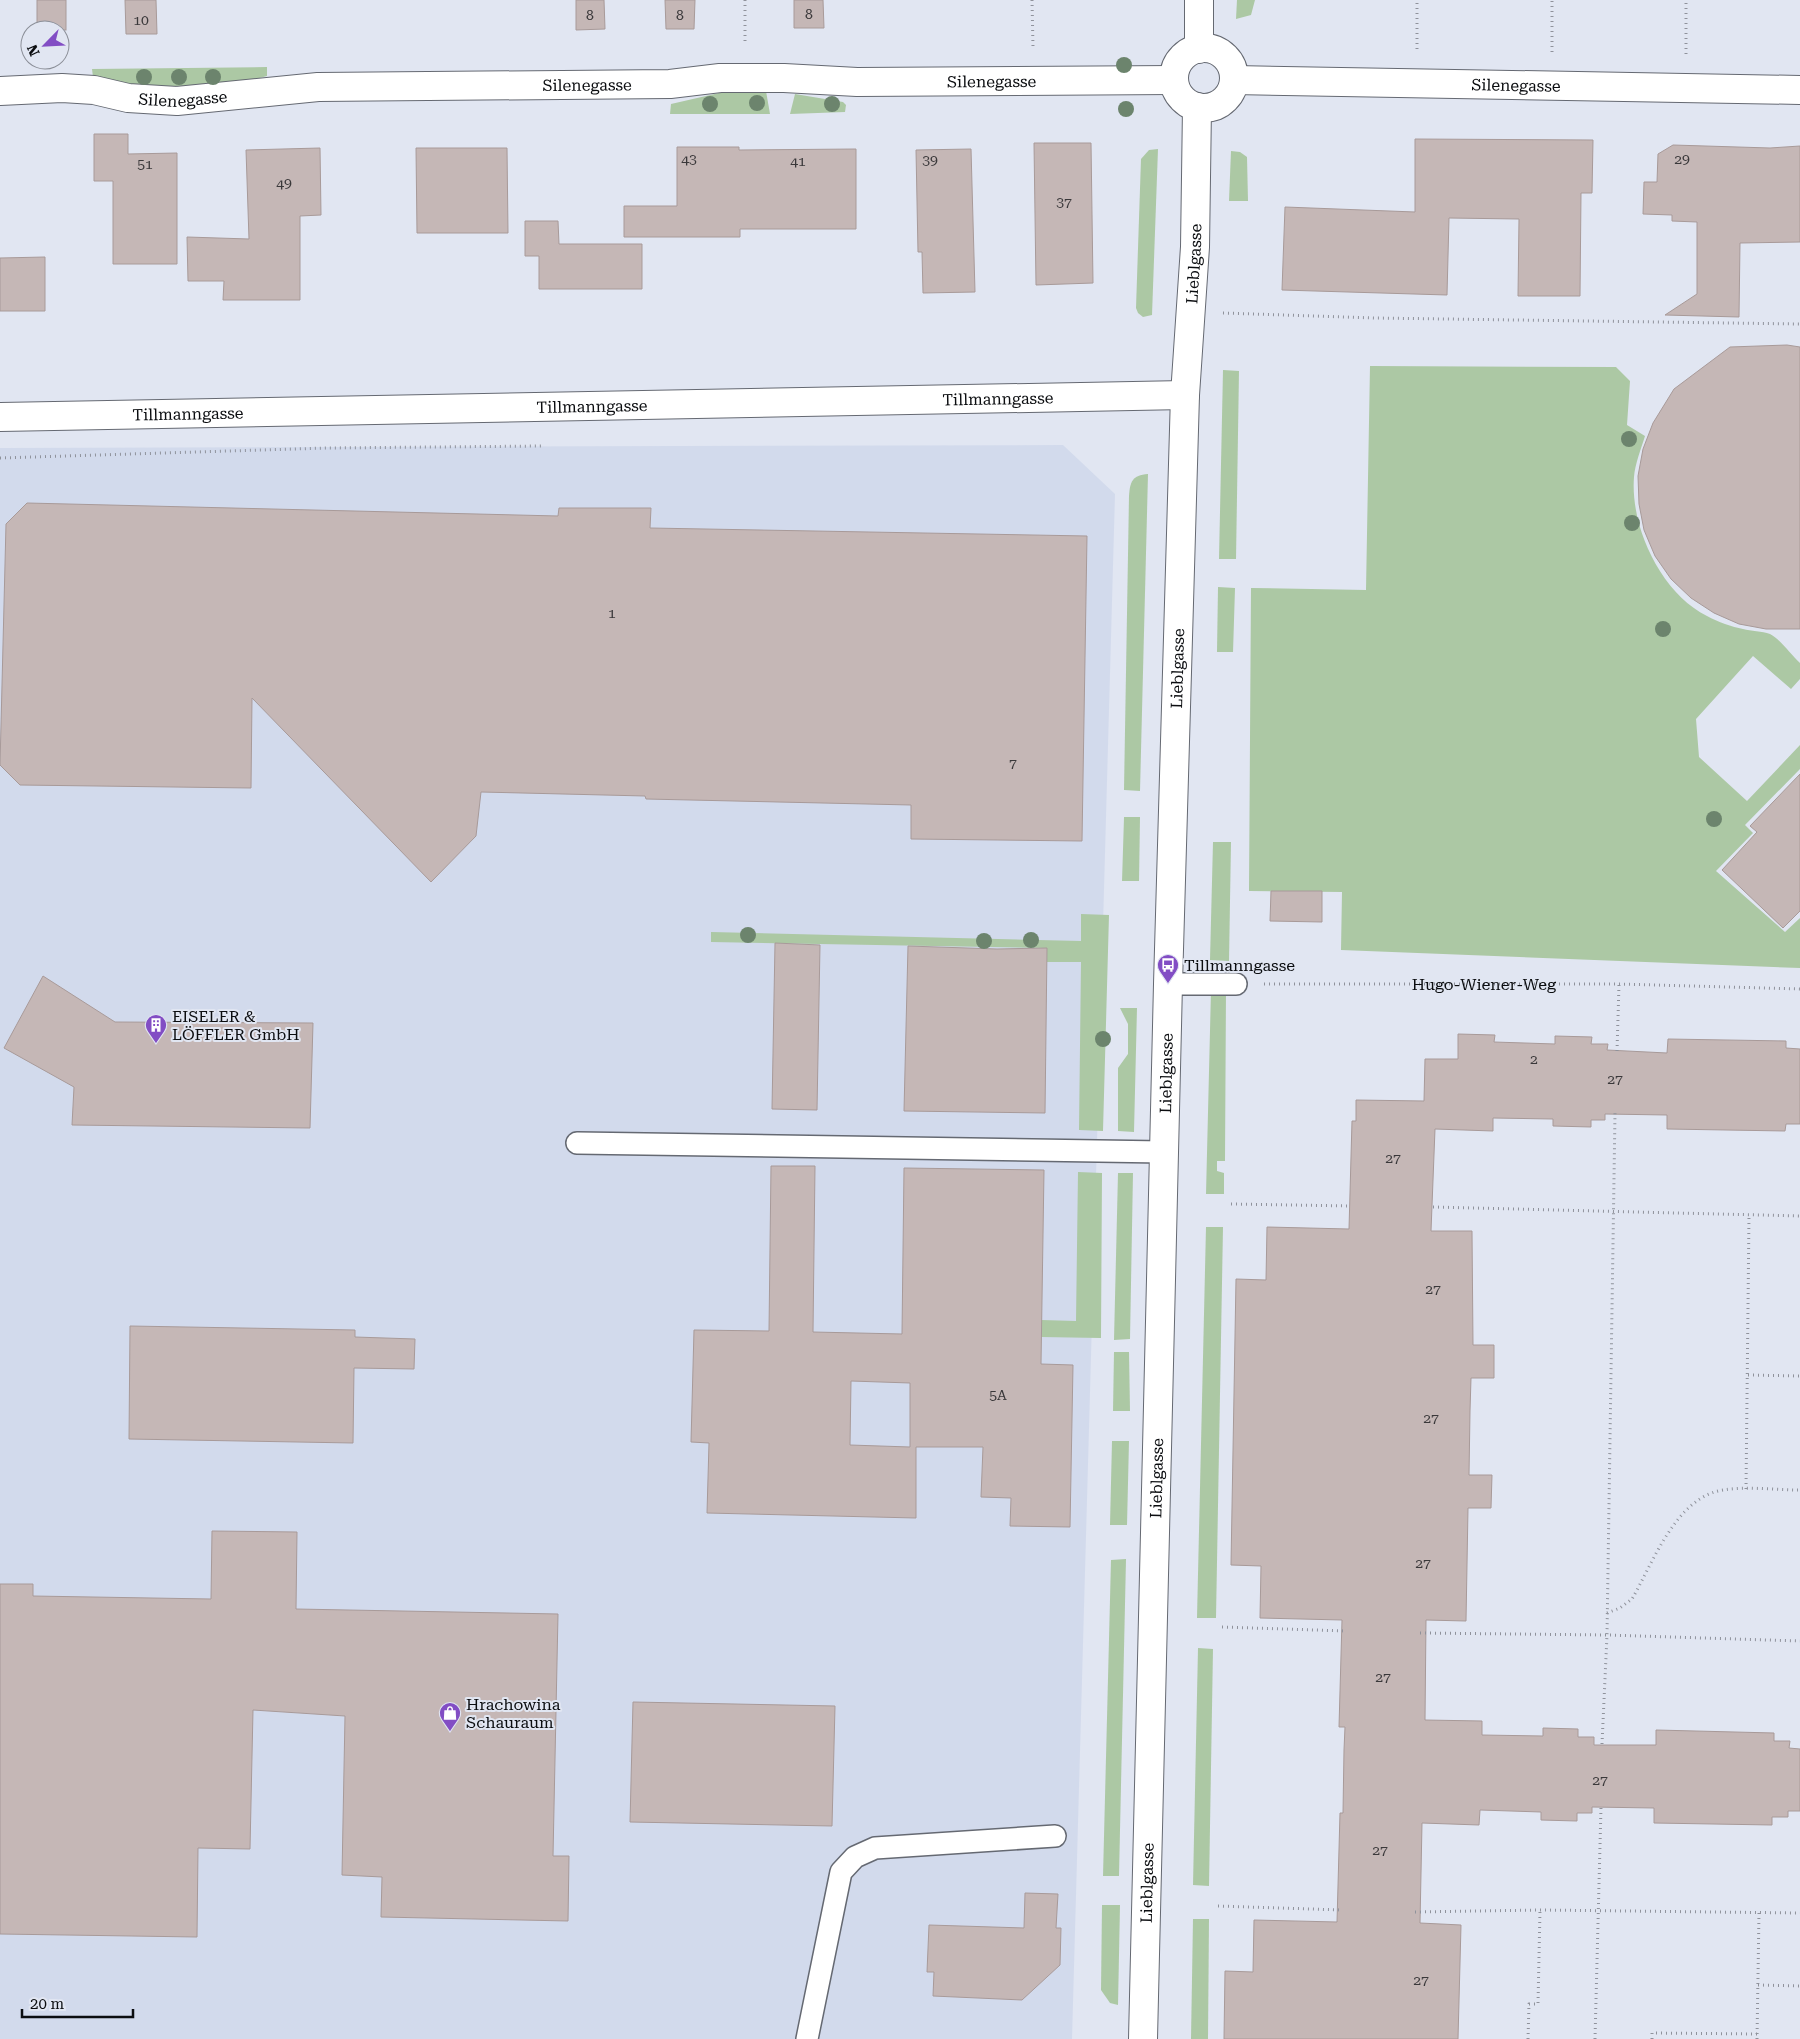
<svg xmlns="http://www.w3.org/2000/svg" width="1800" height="2039" font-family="'Roboto Serif',serif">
	<rect width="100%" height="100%" fill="#e1e6f2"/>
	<path fill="#d2daec" d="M 1063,445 L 1115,494 L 1072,2039 L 0,2039 L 0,448 Z"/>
	<g fill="#acc8a4">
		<path d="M 1237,0 L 1255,0 L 1251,15 L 1236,19 Z"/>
		<path d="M 267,67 L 267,76 L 248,81 L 157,90 L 93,77 L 92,69 Z"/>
		<path d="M 741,91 L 766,91 L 770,114 L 670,114 L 671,104 L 719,93 Z"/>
		<path d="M 795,94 L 843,102 L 846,105 L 845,112 L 790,114 Z"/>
		<path d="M 1158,149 L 1152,315 L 1143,317 L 1138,313 L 1136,308 L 1141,159 L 1149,150 Z"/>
		<path d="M 1231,151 L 1240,152 L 1247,157 L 1248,201 L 1229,201 Z"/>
		<path d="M 1370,366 L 1616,367 L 1630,381 L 1627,425 L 1645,436 C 1641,449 1635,464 1634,477 C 1630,527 1661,593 1707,616 C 1718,622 1732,627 1743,629 C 1751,631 1762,631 1770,634 C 1780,639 1791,655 1800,663 L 1800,679 L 1791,689 L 1753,656 L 1696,719 L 1699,757 L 1747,801 L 1800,745 L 1800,769 L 1745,825 L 1753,833 L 1716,871 L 1785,932 L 1800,918 L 1800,968 L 1341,950 L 1342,892 L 1249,891 L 1251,588 L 1366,590 Z"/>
		<path d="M 1223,370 L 1239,371 L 1236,559 L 1219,559 Z"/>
		<path d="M 1148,474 L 1140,791 L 1124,790 L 1129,496 C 1130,482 1132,475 1148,474 Z"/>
		<path d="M 1218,587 L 1235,588 L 1233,652 L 1217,652 Z"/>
		<path d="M 1124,817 L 1140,817 L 1139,881 L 1122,881 Z"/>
		<path d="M 1213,842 L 1231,842 L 1229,961 L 1210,960 Z"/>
		<path d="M 1081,914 L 1109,915 L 1103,1131 L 1079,1130 L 1081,962 L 1047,962 L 1047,948 L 711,942 L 711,932 L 1081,941 Z"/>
		<path d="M 1211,990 L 1226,990 L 1225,1161 L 1217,1161 L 1217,1171 L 1224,1173 L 1224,1194 L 1206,1194 Z"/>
		<path d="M 1120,1008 L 1137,1008 L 1134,1132 L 1118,1131 L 1118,1068 L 1128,1054 L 1128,1024 Z"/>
		<path d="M 1078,1172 L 1102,1173 L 1101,1338 L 1041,1337 L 1041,1320 L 1076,1321 Z"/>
		<path d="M 1118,1173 L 1133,1173 L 1130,1339 L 1114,1340 Z"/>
		<path d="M 1206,1227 L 1223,1227 L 1216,1618 L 1197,1618 Z"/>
		<path d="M 1114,1352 L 1129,1352 L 1130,1411 L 1113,1411 Z"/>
		<path d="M 1112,1441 L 1129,1441 L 1127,1525 L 1110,1525 Z"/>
		<path d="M 1126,1559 L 1119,1876 L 1103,1876 L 1111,1560 Z"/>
		<path d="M 1198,1648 L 1213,1649 L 1209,1886 L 1193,1885 Z"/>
		<path d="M 1102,1905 L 1120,1905 L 1118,2005 L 1110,2003 L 1101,1990 Z"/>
		<path d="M 1193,1919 L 1209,1919 L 1208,2039 L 1191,2039 Z"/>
	</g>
	<g fill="#c5b7b6" stroke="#a89a99" fill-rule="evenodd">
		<rect x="37" y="0" width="29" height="30"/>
		<path d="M 125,0 L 156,0 L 157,34 L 126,34 Z"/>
		<path d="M 576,0 L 604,0 L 605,29 L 576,30 Z"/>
		<path d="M 665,0 L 695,0 L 694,29 L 666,29 Z"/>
		<path d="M 794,0 L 823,0 L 824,28 L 794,28 Z"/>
		<path d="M 94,134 L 128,134 L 128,154 L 177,153 L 177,264 L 113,264 L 113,181 L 94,181 Z"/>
		<path d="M 1415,139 L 1593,140 L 1592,193 L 1581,193 L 1580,296 L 1518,296 L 1519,219 L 1449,218 L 1447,295 L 1282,290 L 1285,207 L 1415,212 Z"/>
		<path d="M 1034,143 L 1091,143 L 1093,283 L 1036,285 Z"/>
		<path d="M 1673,145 L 1770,148 L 1800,146 L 1800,242 L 1740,243 L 1739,317 L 1665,315 L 1697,294 L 1697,222 L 1672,221 L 1672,215 L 1643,214 L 1644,182 L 1657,182 L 1658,154 Z"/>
		<path d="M 677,147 L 739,147 L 739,150 L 856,149 L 856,229 L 740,229 L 740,237 L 624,237 L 624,206 L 677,206 Z"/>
		<path d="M 320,148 L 321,215 L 300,216 L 300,300 L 223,300 L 224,281 L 188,281 L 187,237 L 249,239 L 246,150 Z"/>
		<path d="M 416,148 L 507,148 L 508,233 L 417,233 Z"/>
		<path d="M 971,149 L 975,292 L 923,293 L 922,252 L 918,252 L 916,150 Z"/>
		<path d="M 525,221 L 558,221 L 559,244 L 642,244 L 642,289 L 539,289 L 539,256 L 525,256 Z"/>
		<path d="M 45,257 L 45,311 L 0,311 L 0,258 Z"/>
		<path d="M 1787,345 L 1800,347 L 1800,629 L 1766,629 L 1739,624 L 1714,613 L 1691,598 L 1671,579 L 1655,556 L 1644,530 L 1639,504 L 1638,476 L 1643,449 L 1653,423 L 1674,389 L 1730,347 Z"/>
		<path d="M 27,503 L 558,516 L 559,508 L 651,508 L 650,528 L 1087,536 L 1082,841 L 911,839 L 911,805 L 646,799 L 645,796 L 481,792 L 476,836 L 431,882 L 252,698 L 251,788 L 20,785 L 0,765 L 6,524 Z"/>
		<path d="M 1800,774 L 1800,911 L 1783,928 L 1722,870 L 1757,832 L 1750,826 Z"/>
		<path d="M 1271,891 L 1322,891 L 1322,922 L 1270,921 Z"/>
		<path d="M 775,943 L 820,945 L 817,1110 L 772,1109 Z"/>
		<path d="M 908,946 L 997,949 L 1047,948 L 1045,1113 L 904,1111 Z"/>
		<path d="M 43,976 L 115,1022 L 313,1023 L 310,1128 L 72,1125 L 74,1087 L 4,1048 Z"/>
		<path d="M 1458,1034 L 1495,1035 L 1494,1042 L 1555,1044 L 1555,1036 L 1592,1037 L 1591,1044 L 1608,1044 L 1607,1050 L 1667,1053 L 1668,1039 L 1786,1041 L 1786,1048 L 1800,1049 L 1800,1124 L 1786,1124 L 1785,1131 L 1667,1129 L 1667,1115 L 1605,1114 L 1605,1120 L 1591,1120 L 1591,1127 L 1553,1126 L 1553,1119 L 1493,1118 L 1493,1131 L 1435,1129 L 1431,1231 L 1472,1231 L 1473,1345 L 1494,1345 L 1494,1378 L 1471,1378 L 1470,1411 L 1469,1475 L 1492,1475 L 1491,1508 L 1468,1508 L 1466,1621 L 1426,1620 L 1425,1720 L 1482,1721 L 1482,1735 L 1543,1736 L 1543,1728 L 1578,1729 L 1578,1737 L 1594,1737 L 1594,1745 L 1656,1745 L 1656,1730 L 1774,1733 L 1774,1741 L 1790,1741 L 1789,1748 L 1800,1749 L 1800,1811 L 1788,1811 L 1788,1817 L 1772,1817 L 1772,1825 L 1654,1823 L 1654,1808 L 1592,1807 L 1592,1813 L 1577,1813 L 1577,1821 L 1541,1820 L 1541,1812 L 1480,1810 L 1479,1825 L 1422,1823 L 1420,1923 L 1461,1925 L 1458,2039 L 1224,2039 L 1225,1971 L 1253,1972 L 1254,1920 L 1337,1922 L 1340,1813 L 1343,1813 L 1344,1750 L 1345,1727 L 1339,1727 L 1342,1620 L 1260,1618 L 1261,1566 L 1231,1565 L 1236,1279 L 1266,1280 L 1267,1227 L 1349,1229 L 1352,1121 L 1356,1121 L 1356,1100 L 1424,1101 L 1425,1059 L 1458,1059 Z"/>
		<path d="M 771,1166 L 815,1166 L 813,1332 L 902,1334 L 904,1168 L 1044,1170 L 1041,1364 L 1073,1365 L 1070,1527 L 1010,1526 L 1011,1498 L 981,1497 L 983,1447 L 916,1447 L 916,1518 L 707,1513 L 709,1443 L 691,1442 L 694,1330 L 769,1331 ZM 851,1381 L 910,1383 L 910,1447 L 850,1445 Z"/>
		<path d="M 130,1326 L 355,1330 L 355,1337 L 415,1339 L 414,1369 L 354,1368 L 353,1443 L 129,1439 Z"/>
		<path d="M 212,1531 L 297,1532 L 296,1609 L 558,1614 L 553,1856 L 569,1856 L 568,1921 L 381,1917 L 382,1877 L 342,1875 L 345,1716 L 253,1710 L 250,1849 L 198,1848 L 197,1937 L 0,1934 L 0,1584 L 33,1584 L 33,1596 L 211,1599 Z"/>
		<path d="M 633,1702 L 835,1706 L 832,1826 L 630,1822 Z"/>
		<path d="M 1025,1893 L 1058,1894 L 1056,1928 L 1061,1928 L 1060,1965 L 1022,2000 L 933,1996 L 934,1972 L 927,1972 L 929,1925 L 1024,1928 Z"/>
	</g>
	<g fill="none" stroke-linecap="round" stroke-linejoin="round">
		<g stroke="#656972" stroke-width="24">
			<g id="lane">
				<path d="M 1168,984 L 1236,984"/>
				<path d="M 577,1143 L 1164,1152"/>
				<path d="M 807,2039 L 841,1872 L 855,1857 L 875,1848 L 1055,1836"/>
			</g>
		</g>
		<g stroke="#656972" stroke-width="30">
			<g id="street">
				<path d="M 1199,0 L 1199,49"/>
				<circle cx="1204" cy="78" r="30"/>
				<path id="s2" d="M 1234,80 L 1800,90"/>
				<path id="s3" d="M 0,91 L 62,88 L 94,90 L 128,98 L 177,101 L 318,87 L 670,84 L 720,78 L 784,78 L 857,82 L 1174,80"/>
				<path id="s4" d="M 0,417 L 1185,395"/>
				<path id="s5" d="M 1143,2039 L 1168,984 L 1185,395 L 1195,247 L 1197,107"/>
			</g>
		</g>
		<g stroke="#8f929b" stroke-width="3" stroke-dasharray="1 4" stroke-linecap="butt">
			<path d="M 745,0 L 745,44"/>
			<path d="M 1032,0 L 1033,47"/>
			<path d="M 1417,49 L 1417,0"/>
			<path d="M 1552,52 L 1552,0"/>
			<path d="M 1686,54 L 1686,0"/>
			<path d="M 1223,313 L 1375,318 L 1800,324"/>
			<path d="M 0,458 L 327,448 L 541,446"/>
			<path id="s1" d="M 1264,984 L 1619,984 L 1800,989"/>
			<path d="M 1617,1051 L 1619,984"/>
			<path d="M 1231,1204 L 1350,1206"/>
			<path d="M 1433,1207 L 1800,1216"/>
			<path d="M 1748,1375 L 1800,1376"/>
			<path d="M 1746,1489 L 1749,1215"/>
			<path d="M 1607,1613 L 1620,1608 L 1632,1599 C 1653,1563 1676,1497 1723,1490 C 1747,1486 1775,1490 1800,1490"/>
			<path d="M 1222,1627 L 1346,1631"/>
			<path d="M 1420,1633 L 1607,1635 L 1800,1641"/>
			<path d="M 1602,1744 L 1607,1635 L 1615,1113"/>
			<path d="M 1218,1906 L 1342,1910"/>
			<path d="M 1415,1912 L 1540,1910 L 1800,1913"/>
			<path d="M 1758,1985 L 1800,1986"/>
			<path d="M 1528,2039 L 1529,2004 L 1538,2004 L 1540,1910"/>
			<path d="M 1595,2039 L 1601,1807"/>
			<path d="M 1652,2039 L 1652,2033 L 1757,2034"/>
			<path d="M 1757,2039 L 1759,1912"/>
		</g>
		<use href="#lane" stroke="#fff" stroke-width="21"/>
		<use href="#street" stroke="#fff" stroke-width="28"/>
	</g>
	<g fill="#6c846d">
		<circle cx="1124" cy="65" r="8"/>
		<circle cx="144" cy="77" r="8"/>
		<circle cx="179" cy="77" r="8"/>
		<circle cx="213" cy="77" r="8"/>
		<circle cx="757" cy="103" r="8"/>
		<circle cx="710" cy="104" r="8"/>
		<circle cx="832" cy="104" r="8"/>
		<circle cx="1126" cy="109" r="8"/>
		<circle cx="1629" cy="439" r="8"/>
		<circle cx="1632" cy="523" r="8"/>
		<circle cx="1663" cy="629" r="8"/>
		<circle cx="1714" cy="819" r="8"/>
		<circle cx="748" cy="935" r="8"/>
		<circle cx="1031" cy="940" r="8"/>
		<circle cx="984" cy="941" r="8"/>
		<circle cx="1103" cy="1039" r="8"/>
	</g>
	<defs>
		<g id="bus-pin" transform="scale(1.125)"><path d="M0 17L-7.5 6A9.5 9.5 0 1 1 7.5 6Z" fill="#824dc4" stroke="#e1e6f2"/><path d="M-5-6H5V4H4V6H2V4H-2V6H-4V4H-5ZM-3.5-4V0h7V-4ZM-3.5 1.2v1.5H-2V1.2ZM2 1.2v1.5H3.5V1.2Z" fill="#fff"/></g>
		<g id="building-pin" transform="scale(1.125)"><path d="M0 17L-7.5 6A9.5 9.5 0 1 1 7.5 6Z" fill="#824dc4" stroke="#e1e6f2"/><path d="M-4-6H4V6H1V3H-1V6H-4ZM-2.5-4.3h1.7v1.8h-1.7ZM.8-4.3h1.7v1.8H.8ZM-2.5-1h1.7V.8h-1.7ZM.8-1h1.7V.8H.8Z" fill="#fff"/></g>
		<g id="shop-pin" transform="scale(1.125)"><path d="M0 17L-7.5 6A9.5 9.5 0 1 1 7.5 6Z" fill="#824dc4" stroke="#e1e6f2"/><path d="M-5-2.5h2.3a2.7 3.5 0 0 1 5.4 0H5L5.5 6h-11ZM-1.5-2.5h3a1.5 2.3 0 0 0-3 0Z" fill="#fff"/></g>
	</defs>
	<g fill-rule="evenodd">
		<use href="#bus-pin" x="1168" y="965"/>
		<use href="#building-pin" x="156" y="1025"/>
		<use href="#shop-pin" x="450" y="1713"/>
	</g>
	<g text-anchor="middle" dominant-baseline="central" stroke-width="4" stroke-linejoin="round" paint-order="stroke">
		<g font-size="14" fill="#3a383a">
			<text x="809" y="14">8</text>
			<text x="590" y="15">8</text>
			<text x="680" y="15">8</text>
			<text x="141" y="20">10</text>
			<text x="689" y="159">43</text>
			<text x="1682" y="159">29</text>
			<text x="930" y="160">39</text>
			<text x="798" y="161">41</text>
			<text x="145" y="164">51</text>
			<text x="284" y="183">49</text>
			<text x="1064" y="202">37</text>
			<text x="612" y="613">1</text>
			<text x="1013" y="763">7</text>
			<text x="1534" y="1059">2</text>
			<text x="1615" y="1079">27</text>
			<text x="1393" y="1158">27</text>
			<text x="1433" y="1289">27</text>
			<text x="998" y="1395">5A</text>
			<text x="1431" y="1418">27</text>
			<text x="1423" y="1563">27</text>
			<text x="1383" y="1677">27</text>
			<text x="1600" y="1780">27</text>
			<text x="1380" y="1850">27</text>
			<text x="1421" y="1980">27</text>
		</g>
		<g font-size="16" fill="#0b0d10" stroke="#e1e6f2">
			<text stroke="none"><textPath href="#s3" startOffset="994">Silenegasse</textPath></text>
			<text stroke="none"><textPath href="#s3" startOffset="589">Silenegasse</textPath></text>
			<text stroke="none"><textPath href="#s2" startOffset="282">Silenegasse</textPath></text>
			<text stroke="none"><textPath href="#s3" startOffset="184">Silenegasse</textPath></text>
			<text stroke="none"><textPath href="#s5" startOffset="1776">Lieblgasse</textPath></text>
			<text stroke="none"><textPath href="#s4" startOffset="998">Tillmanngasse</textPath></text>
			<text stroke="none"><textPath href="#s4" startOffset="592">Tillmanngasse</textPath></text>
			<text stroke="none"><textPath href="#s4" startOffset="188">Tillmanngasse</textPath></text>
			<text stroke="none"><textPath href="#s5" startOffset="1371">Lieblgasse</textPath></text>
			<text stroke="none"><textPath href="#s1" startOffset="220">Hugo-Wiener-Weg</textPath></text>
			<text stroke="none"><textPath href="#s5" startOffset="966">Lieblgasse</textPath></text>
			<text stroke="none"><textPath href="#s5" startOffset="561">Lieblgasse</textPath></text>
			<text stroke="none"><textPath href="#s5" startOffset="156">Lieblgasse</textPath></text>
		</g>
		<g font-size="16" fill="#0b0d10" stroke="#e1e6f2" text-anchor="start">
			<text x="1184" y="965">Tillmanngasse</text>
			<text x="172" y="1016">EISELER &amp;<tspan x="172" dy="18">LÖFFLER GmbH</tspan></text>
			<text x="466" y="1704">Hrachowina<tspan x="466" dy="18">Schauraum</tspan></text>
		</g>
	</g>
	<g transform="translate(45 45) rotate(246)"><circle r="24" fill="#e1e6f2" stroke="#8b8f98"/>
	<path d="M0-4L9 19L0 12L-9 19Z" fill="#824dc4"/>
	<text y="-8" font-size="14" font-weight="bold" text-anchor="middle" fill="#0b0d10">N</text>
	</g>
	<path d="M22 2009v8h111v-8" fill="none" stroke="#0b0d10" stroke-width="2.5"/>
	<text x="30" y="2009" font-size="15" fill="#0b0d10" stroke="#e1e6f2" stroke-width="4" paint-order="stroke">20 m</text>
</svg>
